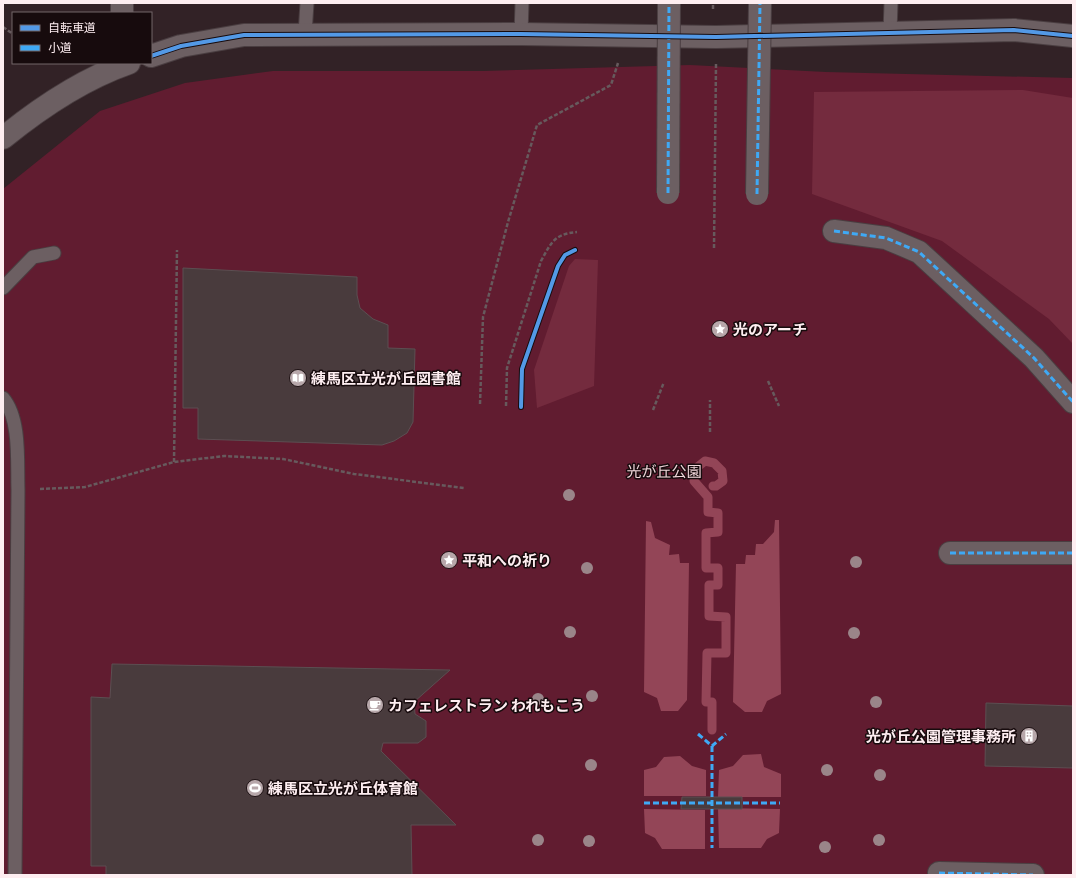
<svg xmlns="http://www.w3.org/2000/svg" width="1076" height="878" font-family="Commissioner,'Noto Sans JP',sans-serif">
	<rect width="100%" height="100%" fill="#322226"/>
	<path fill="#611c30" d="M 690,65 L 826,72 L 1073,78 L 1073,875 L 3,875 L 3,189 L 100,111 L 185,83 L 273,71 L 483,71 Z"/>
	<g fill="#742b3e">
		<path d="M 1023,90 L 1073,98 L 1073,344 L 1049,319 L 942,241 L 812,194 L 814,92 Z"/>
		<path d="M 575,259 L 598,260 L 594,386 L 537,408 L 534,370 L 569,266 Z"/>
	</g>
	<g fill="#934557">
		<path d="M 775,520 L 779,520 L 781,694 L 767,701 L 762,712 L 745,712 L 733,702 L 736,564 L 745,564 L 746,555 L 755,555 L 756,544 L 763,544 L 774,532 Z"/>
		<path d="M 646,521 L 651,522 L 655,538 L 670,545 L 669,555 L 679,554 L 680,563 L 689,563 L 687,700 L 678,711 L 661,711 L 657,698 L 644,692 Z"/>
		<path d="M 761,754 L 764,767 L 781,774 L 781,797 L 718,797 L 719,770 L 733,766 L 743,755 Z"/>
		<path d="M 680,756 L 692,766 L 706,770 L 706,796 L 644,796 L 644,770 L 656,767 L 664,757 Z"/>
		<path d="M 718,808 L 780,809 L 779,833 L 767,839 L 761,848 L 719,848 Z"/>
		<path d="M 644,809 L 705,810 L 705,849 L 662,849 L 655,838 L 645,833 Z"/>
	</g>
	<g fill="none" stroke-linecap="round" stroke-linejoin="round">
		<path stroke="#934557" stroke-width="9" d="M 712,730 L 712,702 L 706,702 L 707,653 L 726,653 L 726,617 L 709,616 L 709,585 L 718,585 L 718,568 L 706,568 L 706,533 L 718,532 L 718,513 L 708,512 L 708,497 L 694,481 L 695,469 L 705,461 L 714,463 L 722,471 L 723,481 L 716,486 L 713,486"/>
	</g>
	<g fill="#493b3d" stroke="#5c4f52">
		<path d="M 183,268 L 357,277 L 357,295 L 360,308 L 373,319 L 388,325 L 388,348 L 415,349 L 413,422 L 407,433 L 394,441 L 382,445 L 198,439 L 198,408 L 183,408 Z"/>
		<path d="M 112,664 L 450,670 L 414,702 L 415,714 L 426,721 L 426,737 L 418,743 L 383,743 L 381,751 L 456,825 L 411,825 L 412,875 L 106,875 L 106,866 L 91,866 L 91,697 L 110,698 Z"/>
		<path d="M 986,703 L 1073,706 L 1073,768 L 985,766 Z"/>
		<path d="M 682,797 L 742,797 L 742,809 L 681,809 Z"/>
	</g>
	<g fill="none" stroke-linecap="round" stroke-linejoin="round">
		<g stroke="#4a3e41" stroke-width="15">
			<g id="lane">
				<path d="M 890,32 L 891,3"/>
				<path d="M 305,34 L 307,3"/>
				<path d="M 521,34 L 522,3"/>
				<path d="M 3,288 L 33,257 L 54,253"/>
				<path d="M 3,398 C 21,419 17,463 18,490 L 15,875"/>
			</g>
		</g>
		<g stroke="#4a3e41" stroke-width="24">
			<g id="street">
				<path d="M 834,231 L 886,238 L 919,252 L 1034,358 L 1073,402"/>
				<path d="M 950,553 L 1073,553"/>
				<path d="M 939,873 L 1033,875"/>
			</g>
		</g>
		<g stroke="#4a3e41" stroke-width="24">
			<g id="secondary">
				<path d="M 122,13 L 122,3"/>
				<path d="M 151,56 L 181,46 L 244,35 L 521,34 L 716,37 L 1014,30 L 1073,36"/>
				<path d="M 3,138 C 41,107 83,79 129,63"/>
			</g>
		</g>
		<g stroke="#675a5d" stroke-width="2.5" stroke-dasharray="4 2" stroke-linecap="butt">
			<path d="M 713,9 L 713,3"/>
			<path d="M 3,27 L 13,34"/>
			<path d="M 714,248 L 716,64"/>
			<path d="M 768,381 L 779,406"/>
			<path d="M 480,404 L 483,317 L 508,222 L 537,125 L 611,85 L 618,63"/>
			<path d="M 506,406 L 507,368 L 541,261 C 551,243 554,234 577,232"/>
			<path d="M 653,410 L 664,382"/>
			<path d="M 710,432 L 710,400"/>
			<path d="M 174,462 L 177,250"/>
			<path d="M 40,489 L 85,487 L 174,462 L 224,456 L 283,459 L 354,474 L 464,488"/>
		</g>
		<use href="#lane" stroke="#6c5f62" stroke-width="13"/>
		<use href="#street" stroke="#6c5f62" stroke-width="22"/>
		<use href="#secondary" stroke="#6c5f62" stroke-width="22"/>
		<g stroke="#4a3e41" stroke-width="24" stroke-linecap="butt">
			<g id="street-bridge">
				<path d="M 668,193 L 669,3"/>
				<path d="M 757,194 L 760,3"/>
			</g>
		</g>
		<use href="#street-bridge" stroke="#6c5f62" stroke-width="22"/>
		<g stroke="#3fa9f5" stroke-width="3" stroke-dasharray="6 3" stroke-linecap="butt">
			<path d="M 668,193 L 669,3"/>
			<path d="M 757,194 L 760,3"/>
			<path d="M 834,231 L 886,238 L 919,252 L 1034,358 L 1073,402"/>
			<path d="M 950,553 L 1073,553"/>
			<path d="M 698,734 L 712,746 L 726,734"/>
			<path d="M 712,746 L 712,848"/>
			<path d="M 644,803 L 780,803"/>
			<path d="M 939,873 L 1033,875"/>
		</g>
		<g stroke="#170b0d" stroke-width="6">
			<g id="cycleway">
				<path d="M 151,56 L 181,46 L 244,35 L 521,34 L 716,37 L 1014,30 L 1073,36"/>
				<path d="M 521,407 L 522,369 L 558,266 L 565,255 L 575,250"/>
			</g>
		</g>
		<use href="#cycleway" stroke="#5399e6" stroke-width="4"/>
	</g>
	<g fill="#9a8589">
		<circle cx="569" cy="495" r="6"/>
		<circle cx="856" cy="562" r="6"/>
		<circle cx="587" cy="568" r="6"/>
		<circle cx="570" cy="632" r="6"/>
		<circle cx="854" cy="633" r="6"/>
		<circle cx="592" cy="696" r="6"/>
		<circle cx="538" cy="699" r="6"/>
		<circle cx="876" cy="702" r="6"/>
		<circle cx="591" cy="765" r="6"/>
		<circle cx="827" cy="770" r="6"/>
		<circle cx="880" cy="775" r="6"/>
		<circle cx="538" cy="840" r="6"/>
		<circle cx="879" cy="840" r="6"/>
		<circle cx="589" cy="841" r="6"/>
		<circle cx="825" cy="847" r="6"/>
	</g>
	<defs>
		<g id="sight-disc" transform="scale(0.9)"><circle r="9.5" fill="#b7a7aa" stroke="#170b0d"/><path d="M0-6L1.8-2.2L6-1.7L2.9 1.2L3.7 5.4L0 3.3L-3.7 5.4L-2.9 1.2L-6-1.7L-1.8-2.2Z" fill="#fff"/></g>
		<g id="library-disc" transform="scale(0.9)"><circle r="9.5" fill="#b7a7aa" stroke="#170b0d"/><path d="M-6-4Q-3-5.5-.7-3.5V5Q-3 3-6 4ZM6-4Q3-5.5 .7-3.5V5Q3 3 6 4Z" fill="#fff"/></g>
		<g id="cafe-disc" transform="scale(0.9)"><circle r="9.5" fill="#b7a7aa" stroke="#170b0d"/><path d="M-5.5-4.5H6V0H3Q3 3.5 0 3.5H-2.5Q-5.5 3.5-5.5 0ZM3-3.2v2h1.7v-2ZM-6 4.5H4V6H-6Z" fill="#fff"/></g>
		<g id="building-disc" transform="scale(0.9)"><circle r="9.5" fill="#b7a7aa" stroke="#170b0d"/><path d="M-4-6H4V6H1V3H-1V6H-4ZM-2.5-4.3h1.7v1.8h-1.7ZM.8-4.3h1.7v1.8H.8ZM-2.5-1h1.7V.8h-1.7ZM.8-1h1.7V.8H.8Z" fill="#fff"/></g>
		<g id="stadium-disc" transform="scale(0.9)"><circle r="9.5" fill="#b7a7aa" stroke="#170b0d"/><path d="M0-5a6.5 5 0 1 0 0 10a6.5 5 0 1 0 0-10ZM-3.5-1.8h7v3.6h-7Z" fill="#fff"/></g>
	</defs>
	<g fill-rule="evenodd">
		<use href="#sight-disc" x="720" y="329"/>
		<use href="#library-disc" x="298" y="378"/>
		<use href="#sight-disc" x="449" y="560"/>
		<use href="#cafe-disc" x="375" y="705"/>
		<use href="#building-disc" x="1029" y="736"/>
		<use href="#stadium-disc" x="255" y="788"/>
	</g>
	<g text-anchor="middle" dominant-baseline="central" stroke-width="3" stroke-linejoin="round" paint-order="stroke">
		<g font-size="15" font-weight="bold" fill="#feeef1" stroke="#170b0d" text-anchor="start">
			<text x="733" y="329">光のアーチ</text>
			<text x="311" y="378">練馬区立光が丘図書館</text>
			<text x="462" y="560">平和への祈り</text>
			<text x="388" y="705">カフェレストラン われもこう</text>
			<text x="1016" y="736" text-anchor="end">光が丘公園管理事務所</text>
			<text x="268" y="788">練馬区立光が丘体育館</text>
		</g>
		<g font-size="15" fill="#f0d6da" stroke="#170b0d">
			<text x="664" y="471">光が丘公園</text>
		</g>
	</g>
	<rect width="1076" height="878" fill="none" stroke="#feeef1" stroke-width="8"/>
	<rect x="12" y="12" width="140" height="52" fill="#170b0d" stroke="#736668"/>
	<rect x="20" y="25" width="20" height="6" fill="#5399e6" stroke="#736668"/>
	<text x="48" y="32" font-size="12" fill="#feeef1">自転車道</text>
	<rect x="20" y="45" width="20" height="6" fill="#3fa9f5" stroke="#736668"/>
	<text x="48" y="52" font-size="12" fill="#feeef1">小道</text>
</svg>
